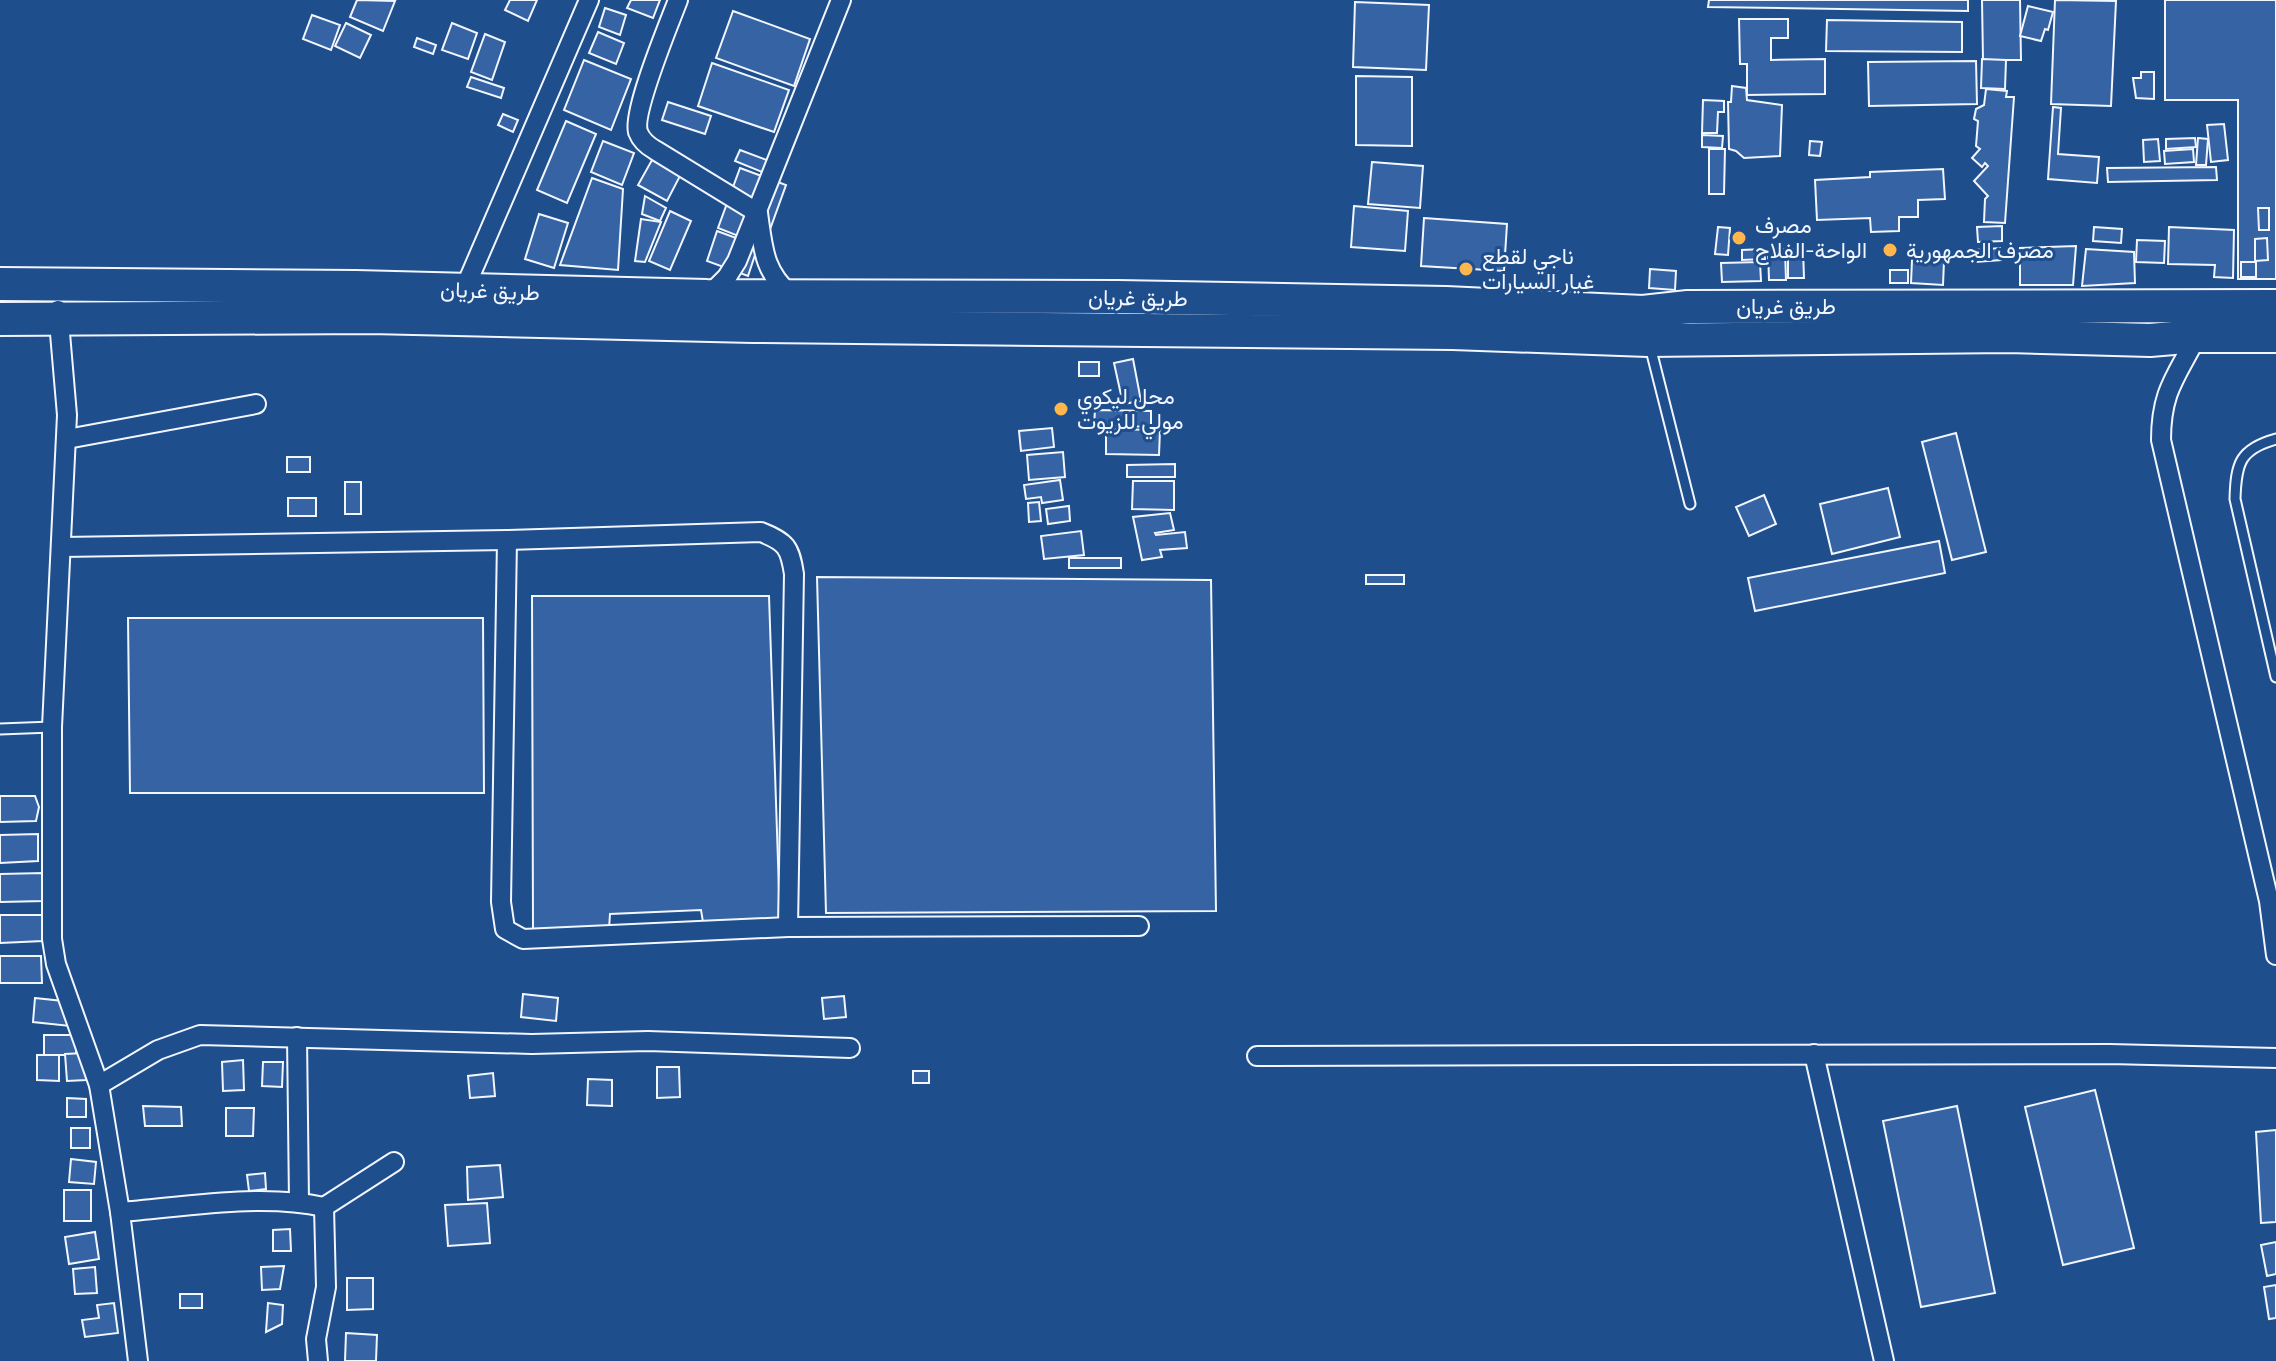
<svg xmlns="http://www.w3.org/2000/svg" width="2276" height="1361" font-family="Figtree,Vazirmatn,sans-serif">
	<rect width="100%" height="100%" fill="#1f4e8c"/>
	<g fill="#3563a3" stroke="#f2f6ff" stroke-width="2">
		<path d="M 357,0 L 395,1 L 383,31 L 350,17 Z"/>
		<path d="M 510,0 L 537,0 L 528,21 L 505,10 Z"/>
		<path d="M 631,0 L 660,0 L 653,18 L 627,8 Z"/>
		<path d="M 1709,0 L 1968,0 L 1968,11 L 1708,7 Z"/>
		<path d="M 1982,0 L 2020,0 L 2021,60 L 1983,60 Z"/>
		<path d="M 2055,0 L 2116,1 L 2111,106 L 2051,104 Z"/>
		<path d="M 2165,0 L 2276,0 L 2276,279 L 2238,279 L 2238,100 L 2165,100 Z"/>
		<path d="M 1355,2 L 1429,5 L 1426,70 L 1353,67 Z"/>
		<path d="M 2028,6 L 2053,12 L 2048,30 L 2045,29 L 2041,41 L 2020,36 Z"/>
		<path d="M 605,8 L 626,15 L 620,35 L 599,27 Z"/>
		<path d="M 733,11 L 810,39 L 794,86 L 716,58 Z"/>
		<path d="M 312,15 L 340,25 L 331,50 L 303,39 Z"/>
		<path d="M 1739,19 L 1788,19 L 1788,38 L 1771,38 L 1771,60 L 1825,59 L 1825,94 L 1747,95 L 1747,64 L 1740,64 Z"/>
		<path d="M 1827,20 L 1962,22 L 1962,52 L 1826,51 Z"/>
		<path d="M 346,23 L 371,35 L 360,58 L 335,46 Z"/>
		<path d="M 452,23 L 477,33 L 468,59 L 442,50 Z"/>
		<path d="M 598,32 L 624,43 L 616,64 L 589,53 Z"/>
		<path d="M 485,34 L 505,42 L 492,80 L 471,72 Z"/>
		<path d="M 417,38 L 436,45 L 433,54 L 414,47 Z"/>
		<path d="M 1982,59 L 2006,60 L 2005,89 L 1981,88 Z"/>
		<path d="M 584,60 L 631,79 L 611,130 L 564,110 Z"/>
		<path d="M 1976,61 L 1977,104 L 1869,106 L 1868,62 Z"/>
		<path d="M 712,63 L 789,90 L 774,132 L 698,106 Z"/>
		<path d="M 2141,72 L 2154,72 L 2154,99 L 2136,98 L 2133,78 L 2141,78 Z"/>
		<path d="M 1356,76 L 1412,77 L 1412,146 L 1356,145 Z"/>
		<path d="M 471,77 L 504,88 L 501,98 L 467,87 Z"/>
		<path d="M 1732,86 L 1746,88 L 1747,100 L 1782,105 L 1780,156 L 1744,158 L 1736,151 L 1729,149 L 1728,102 L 1731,102 Z"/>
		<path d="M 1986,89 L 2007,91 L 2006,97 L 2014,97 L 2005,223 L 1984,222 L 1985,199 L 1988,196 L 1974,181 L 1988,166 L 1985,163 L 1982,167 L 1972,158 L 1980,149 L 1976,146 L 1978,121 L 1974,119 L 1976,109 L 1984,105 Z"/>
		<path d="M 1703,100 L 1724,101 L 1724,112 L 1718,112 L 1717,133 L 1702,133 Z"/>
		<path d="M 668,102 L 711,116 L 705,134 L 662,120 Z"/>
		<path d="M 2053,107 L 2061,108 L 2058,154 L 2099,157 L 2097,183 L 2048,179 Z"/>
		<path d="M 503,114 L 518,120 L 513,132 L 498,125 Z"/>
		<path d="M 566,121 L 596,134 L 567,203 L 537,190 Z"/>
		<path d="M 2224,124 L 2228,160 L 2211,162 L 2207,125 Z"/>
		<path d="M 1702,135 L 1723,136 L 1722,148 L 1702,147 Z"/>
		<path d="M 2195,138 L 2196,147 L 2166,149 L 2166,139 Z"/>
		<path d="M 2198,138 L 2208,139 L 2206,165 L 2196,165 Z"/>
		<path d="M 2158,139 L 2160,161 L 2144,162 L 2143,140 Z"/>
		<path d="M 603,141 L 634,153 L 622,185 L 591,172 Z"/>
		<path d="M 1810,141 L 1822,142 L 1820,156 L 1809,155 Z"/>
		<path d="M 1709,149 L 1725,149 L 1724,194 L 1709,194 Z"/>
		<path d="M 2193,149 L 2194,162 L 2165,164 L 2164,151 Z"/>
		<path d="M 740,150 L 772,162 L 767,174 L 735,161 Z"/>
		<path d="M 652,160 L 680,176 L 667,201 L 638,185 Z"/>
		<path d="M 1372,162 L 1423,166 L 1420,208 L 1368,204 Z"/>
		<path d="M 2216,167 L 2217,180 L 2108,182 L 2107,168 Z"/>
		<path d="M 740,168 L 786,185 L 764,246 L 718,228 Z"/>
		<path d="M 1943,169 L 1945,199 L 1918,200 L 1918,217 L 1899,217 L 1899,231 L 1871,232 L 1870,218 L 1817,220 L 1815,180 L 1870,177 L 1870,172 Z"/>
		<path d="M 592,178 L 623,189 L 618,270 L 560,265 Z"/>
		<path d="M 645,196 L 666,208 L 660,221 L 642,214 Z"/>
		<path d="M 1354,206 L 1408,211 L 1405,251 L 1351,247 Z"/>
		<path d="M 2258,208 L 2269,208 L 2269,230 L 2259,230 Z"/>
		<path d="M 670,211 L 691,221 L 670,270 L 649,261 Z"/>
		<path d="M 539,214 L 568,223 L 554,268 L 525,259 Z"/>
		<path d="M 1424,218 L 1507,224 L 1504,271 L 1421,266 Z"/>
		<path d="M 641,219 L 661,222 L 645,262 L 635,261 Z"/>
		<path d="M 2002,226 L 2002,241 L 1978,242 L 1977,227 Z"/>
		<path d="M 1718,227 L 1730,228 L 1728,255 L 1715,254 Z"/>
		<path d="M 2094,227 L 2122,229 L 2121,243 L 2093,241 Z"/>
		<path d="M 2169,227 L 2234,230 L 2233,278 L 2214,277 L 2215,265 L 2168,264 Z"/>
		<path d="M 717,231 L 758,246 L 748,276 L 707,261 Z"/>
		<path d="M 2267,238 L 2268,260 L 2255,261 L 2255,239 Z"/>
		<path d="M 2137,240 L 2165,241 L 2164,263 L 2136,262 Z"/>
		<path d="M 2076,246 L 2073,285 L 2020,285 L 2020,248 Z"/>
		<path d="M 2000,248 L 2001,260 L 1976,262 L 1975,250 Z"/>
		<path d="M 1764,249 L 1765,259 L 1742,260 L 1742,250 Z"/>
		<path d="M 1785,249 L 1786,280 L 1769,280 L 1768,250 Z"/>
		<path d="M 1788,249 L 1803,249 L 1804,278 L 1788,278 Z"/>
		<path d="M 2086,249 L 2134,252 L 2135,283 L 2082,286 Z"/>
		<path d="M 1912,260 L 1944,261 L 1943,285 L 1911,283 Z"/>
		<path d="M 1760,262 L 1761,281 L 1722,282 L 1721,263 Z"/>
		<rect x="2241" y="262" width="15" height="15"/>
		<path d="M 1650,269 L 1676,271 L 1675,290 L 1649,288 Z"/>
		<rect x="1890" y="270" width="18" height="13"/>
		<path d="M 1133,359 L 1141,401 L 1123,404 L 1114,363 Z"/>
		<rect x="1079" y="362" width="20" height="14"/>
		<path d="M 1095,410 L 1151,411 L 1151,427 L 1094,425 Z"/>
		<path d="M 1052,428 L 1054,447 L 1021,451 L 1019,431 Z"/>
		<path d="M 1106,429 L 1160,430 L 1159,455 L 1106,454 Z"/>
		<path d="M 1956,433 L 1986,552 L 1952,560 L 1922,442 Z"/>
		<path d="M 1063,452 L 1065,477 L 1029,480 L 1027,455 Z"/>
		<rect x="287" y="457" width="23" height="15"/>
		<path d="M 1175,464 L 1175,477 L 1127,477 L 1127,465 Z"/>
		<path d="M 1060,480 L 1063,500 L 1042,503 L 1041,497 L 1026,499 L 1024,485 Z"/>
		<path d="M 1133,481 L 1174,481 L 1174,510 L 1132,509 Z"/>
		<rect x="345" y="482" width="16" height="32"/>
		<path d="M 1888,488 L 1900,537 L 1832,554 L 1820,504 Z"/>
		<path d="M 1764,495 L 1776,524 L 1749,536 L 1736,507 Z"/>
		<rect x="288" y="498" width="28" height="18"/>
		<path d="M 1039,502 L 1041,521 L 1029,522 L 1028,503 Z"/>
		<path d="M 1069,506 L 1070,521 L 1048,524 L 1046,509 Z"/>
		<path d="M 1170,513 L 1174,530 L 1155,533 L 1156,535 L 1185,532 L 1187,548 L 1160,550 L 1162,557 L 1142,560 L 1133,517 Z"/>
		<path d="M 1081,531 L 1084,555 L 1044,559 L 1041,536 Z"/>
		<path d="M 1939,541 L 1945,573 L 1755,611 L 1748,578 Z"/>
		<rect x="1069" y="558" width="52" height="10"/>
		<rect x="1366" y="575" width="38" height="9"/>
		<path d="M 817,577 L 1211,580 L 1216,911 L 826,913 Z"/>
		<path d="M 532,596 L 769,596 L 780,920 L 704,928 L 701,910 L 610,914 L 609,929 L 533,930 Z"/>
		<path d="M 128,618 L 483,618 L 484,793 L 130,793 Z"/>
		<path d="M 0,796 L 35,796 L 39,807 L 36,821 L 0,822 Z"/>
		<path d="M 38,834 L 38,861 L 0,863 L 0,835 Z"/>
		<path d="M 43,873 L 44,901 L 0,902 L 0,874 Z"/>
		<path d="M 0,915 L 42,915 L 43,941 L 0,943 Z"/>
		<path d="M 0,956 L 41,956 L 42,983 L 0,983 Z"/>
		<path d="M 523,994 L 558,998 L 556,1021 L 521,1017 Z"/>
		<path d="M 844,996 L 846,1017 L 824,1019 L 822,998 Z"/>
		<path d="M 35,998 L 72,1002 L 70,1026 L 33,1022 Z"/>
		<rect x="44" y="1035" width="32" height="20"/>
		<path d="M 85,1053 L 86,1080 L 67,1081 L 65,1054 Z"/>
		<path d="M 37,1055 L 59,1055 L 59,1081 L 37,1080 Z"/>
		<path d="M 243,1060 L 244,1090 L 223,1091 L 222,1062 Z"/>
		<path d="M 263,1062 L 283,1062 L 282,1087 L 262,1086 Z"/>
		<path d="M 657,1067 L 679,1067 L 680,1097 L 657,1098 Z"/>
		<rect x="913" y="1071" width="16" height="12"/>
		<path d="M 493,1073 L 495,1096 L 470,1098 L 468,1076 Z"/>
		<path d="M 588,1079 L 612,1080 L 612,1106 L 587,1105 Z"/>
		<path d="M 2095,1090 L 2134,1248 L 2063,1265 L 2025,1107 Z"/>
		<path d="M 67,1098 L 86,1099 L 86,1117 L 67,1117 Z"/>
		<path d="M 143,1106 L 181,1107 L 182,1126 L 145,1126 Z"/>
		<path d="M 1957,1106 L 1995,1293 L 1921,1307 L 1883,1121 Z"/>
		<path d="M 226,1108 L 254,1108 L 253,1136 L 226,1136 Z"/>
		<rect x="71" y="1128" width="19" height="20"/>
		<path d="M 2276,1130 L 2276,1222 L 2261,1223 L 2256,1132 Z"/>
		<path d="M 71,1159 L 96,1162 L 94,1184 L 69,1182 Z"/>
		<path d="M 500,1165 L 503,1197 L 468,1200 L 467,1167 Z"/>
		<path d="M 265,1173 L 266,1189 L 249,1191 L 247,1175 Z"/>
		<rect x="64" y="1190" width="27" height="31"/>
		<path d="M 487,1203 L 490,1243 L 448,1246 L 445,1205 Z"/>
		<path d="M 290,1229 L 291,1251 L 273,1251 L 273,1230 Z"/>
		<path d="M 95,1232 L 99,1259 L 69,1264 L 65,1237 Z"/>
		<path d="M 2276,1242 L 2276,1274 L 2267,1276 L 2261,1245 Z"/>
		<path d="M 284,1266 L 280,1289 L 262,1290 L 261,1267 Z"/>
		<path d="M 95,1267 L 97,1293 L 75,1294 L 73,1269 Z"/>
		<path d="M 347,1278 L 373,1278 L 373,1309 L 347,1310 Z"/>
		<path d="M 2276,1285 L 2276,1318 L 2269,1319 L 2264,1287 Z"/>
		<rect x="180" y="1294" width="22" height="14"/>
		<path d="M 114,1303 L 118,1333 L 85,1337 L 82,1320 L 99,1318 L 97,1305 Z"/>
		<path d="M 268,1303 L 283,1305 L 282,1324 L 266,1332 Z"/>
		<path d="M 346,1333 L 377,1335 L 376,1361 L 345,1361 Z"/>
	</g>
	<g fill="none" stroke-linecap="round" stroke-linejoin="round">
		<g stroke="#f2f6ff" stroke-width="13">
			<g id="service">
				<path d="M 1650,346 L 1690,504"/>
				<path d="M 2276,439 C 2240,449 2236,463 2235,499 L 2276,677"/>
				<path d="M 0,729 L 52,727"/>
			</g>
		</g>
		<g stroke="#f2f6ff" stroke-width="22">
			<g id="minor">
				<path d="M 678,0 C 669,24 632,112 638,132 C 641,140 648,146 655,150 L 758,213 C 763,247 763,271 791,295"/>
				<path d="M 464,290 L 589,0"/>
				<path d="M 709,295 L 727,277 L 737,261 L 841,0"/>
				<path d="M 58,310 L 67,415 L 52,727 L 52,939 L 56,964 L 99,1085 L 120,1212 L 138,1361"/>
				<path d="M 2198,334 C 2177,376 2161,390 2161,440 L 2269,901 L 2276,955"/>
				<path d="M 67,439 L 256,404"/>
				<path d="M 507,540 L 501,902 L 505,929 L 523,939 L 788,927 L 1139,926"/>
				<path d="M 62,547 L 507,540 L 761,532 C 786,542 790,547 794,574 L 788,927"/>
				<path d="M 297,1037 L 299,1202"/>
				<path d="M 1814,1054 L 1884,1361"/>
				<path d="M 1257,1056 L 2109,1054 L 2276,1058"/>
				<path d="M 99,1085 L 158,1050 L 200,1035 L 532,1044 L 648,1041 L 850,1048"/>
				<path d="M 120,1212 C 184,1207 261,1193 324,1207 L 394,1162"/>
				<path d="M 318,1361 L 316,1339 L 326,1287 L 324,1207"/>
			</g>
		</g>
		<g stroke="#f2f6ff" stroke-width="36">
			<g id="trunk">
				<path d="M 0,284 L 356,287 L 707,296 L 1118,297 L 1446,303 L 1643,312 L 1688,307 L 2276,306"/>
				<path d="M 0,319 L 371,317 L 753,326 L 1453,333 L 1648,340 L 2008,336 L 2150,340 L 2197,336 L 2276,336"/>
			</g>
		</g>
		<use href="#service" stroke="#1f4e8c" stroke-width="9"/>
		<use href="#minor" stroke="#1f4e8c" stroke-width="18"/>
		<use href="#trunk" stroke="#1f4e8c" stroke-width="32"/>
	</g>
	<g fill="#ffb74d" stroke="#1f4e8c" stroke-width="3">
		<circle cx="1739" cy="238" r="8"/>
		<circle cx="1890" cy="250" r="8"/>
		<circle cx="1466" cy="269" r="8"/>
		<circle cx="1061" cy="409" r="8"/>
	</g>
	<g text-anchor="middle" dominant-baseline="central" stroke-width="6" stroke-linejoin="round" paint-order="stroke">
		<g font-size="22" fill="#f2f6ff" stroke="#1f4e8c" text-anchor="start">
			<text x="1755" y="225">مصرف<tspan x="1755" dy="25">الواحة-الفلاح</tspan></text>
			<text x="1906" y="250">مصرف الجمهورية</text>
			<text x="1482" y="256">ناجي لقطع<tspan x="1482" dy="25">غيار السيارات</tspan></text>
			<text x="1077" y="396">محل ليكوي<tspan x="1077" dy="25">مولي للزيوت</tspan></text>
		</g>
		<g font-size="22" fill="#f2f6ff" stroke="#1f4e8c">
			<text transform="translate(490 291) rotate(2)">طريق غريان</text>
			<text transform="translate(1138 298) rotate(1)">طريق غريان</text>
			<text x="1786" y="306">طريق غريان</text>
		</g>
	</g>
</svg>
